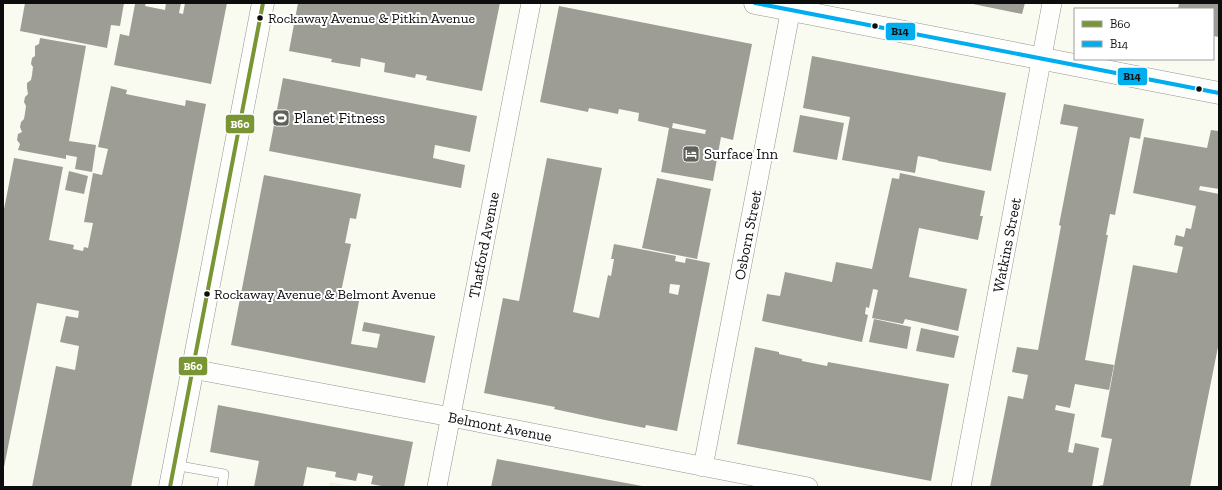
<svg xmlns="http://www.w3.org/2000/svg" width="1222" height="490" font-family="'Zilla Slab',serif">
	<rect width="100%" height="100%" fill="#fafbf0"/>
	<path fill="#e8f7d8" d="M 330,482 L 358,487 L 329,487 Z"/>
	<g fill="#9d9d96" fill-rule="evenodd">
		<path d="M 25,3 L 124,3 L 120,26 L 111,25 L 107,48 L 20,31 Z"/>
		<path d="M 132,3 L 146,3 L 145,6 L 165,10 L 166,3 L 181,3 L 179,13 L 183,14 L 185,3 L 227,3 L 211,84 L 114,65 L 120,34 L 129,36 L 135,4 Z"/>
		<path d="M 298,3 L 500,3 L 482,91 L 426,80 L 427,76 L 416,74 L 415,78 L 384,72 L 385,63 L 361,58 L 360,67 L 331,62 L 332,59 L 289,51 Z"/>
		<path d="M 968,3 L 1025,3 L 1022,14 Z"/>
		<path d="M 1179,3 L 1219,3 L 1219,37 L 1213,36 L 1213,9 L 1178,9 Z"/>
		<path d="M 559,6 L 752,44 L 733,140 L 721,137 L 713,181 L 661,172 L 669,128 L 638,121 L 639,113 L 619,109 L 618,114 L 589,108 L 588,112 L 540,102 ZM 673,123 L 706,130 L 705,134 L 672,128 Z"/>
		<path d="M 40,38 L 86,46 L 69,141 L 96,145 L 92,172 L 75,169 L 77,157 L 66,155 L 66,159 L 18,150 L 20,144 L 17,140 L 18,134 L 22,132 L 20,127 L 21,122 L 24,119 L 25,113 L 26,106 L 24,102 L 25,97 L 28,94 L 27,88 L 27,83 L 31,80 L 32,75 L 33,67 L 31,64 L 32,58 L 35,56 L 35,46 L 39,44 Z"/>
		<path d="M 812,56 L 1006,93 L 991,171 L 938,161 L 938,160 L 918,156 L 915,173 L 842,160 L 850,117 L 803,108 Z"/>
		<path d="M 283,78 L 477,116 L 470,152 L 435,145 L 433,158 L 465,165 L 461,188 L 269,151 Z"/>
		<path d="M 111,86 L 127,90 L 126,94 L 185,106 L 186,100 L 206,104 L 180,241 L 131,487 L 32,487 L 56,366 L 75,370 L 79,346 L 60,342 L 66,316 L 78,318 L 79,311 L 37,303 L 3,472 L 3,214 L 7,194 L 14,158 L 63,167 L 49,240 L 74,245 L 73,249 L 83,251 L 84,247 L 88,248 L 93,223 L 84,222 L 93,173 L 102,175 L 108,149 L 98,147 Z"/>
		<path d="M 1064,104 L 1144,119 L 1140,139 L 1130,137 L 1115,215 L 1110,214 L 1106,235 L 1108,235 L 1085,360 L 1114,365 L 1109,390 L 1075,384 L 1070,408 L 1056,405 L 1055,410 L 1075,414 L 1068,452 L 1073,453 L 1075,443 L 1099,448 L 1092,487 L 990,487 L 1008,396 L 1023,399 L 1028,375 L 1012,372 L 1017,347 L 1038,350 L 1061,226 L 1059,225 L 1078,127 L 1060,124 Z"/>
		<path d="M 800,115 L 844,123 L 837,160 L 793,152 Z"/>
		<path d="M 1211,130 L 1219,131 L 1219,189 L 1200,186 L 1199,190 L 1219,194 L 1219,342 L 1190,487 L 1098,487 L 1098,486 L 1103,485 L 1112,439 L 1101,437 L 1133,265 L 1177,273 L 1183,247 L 1174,245 L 1176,235 L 1184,237 L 1186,228 L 1191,229 L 1196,206 L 1133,193 L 1144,137 L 1207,148 Z"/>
		<path d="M 547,158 L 602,168 L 573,312 L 599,318 L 608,275 L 611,276 L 614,259 L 611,259 L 614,244 L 676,256 L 675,261 L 685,263 L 686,258 L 710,263 L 677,431 L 646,425 L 645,428 L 605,420 L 554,409 L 555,407 L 484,393 L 503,298 L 519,301 ZM 670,284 L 680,285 L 678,295 L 669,293 Z"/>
		<path d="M 69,171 L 88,176 L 84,194 L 65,190 Z"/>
		<path d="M 900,173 L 985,191 L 980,216 L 983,216 L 978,240 L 919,228 L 909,277 L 967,289 L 958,331 L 905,319 L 903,324 L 872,318 L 878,290 L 873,289 L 869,308 L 866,307 L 865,314 L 868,315 L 862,342 L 762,321 L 767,294 L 780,296 L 785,272 L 832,282 L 836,262 L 872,269 L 892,178 L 899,179 Z"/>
		<path d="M 264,175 L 361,194 L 356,219 L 350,218 L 345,243 L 351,244 L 341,292 L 360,296 L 351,344 L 377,348 L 380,334 L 362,331 L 364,322 L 435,336 L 425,383 L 231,345 Z"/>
		<path d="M 657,178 L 711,189 L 697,259 L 642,248 Z"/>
		<path d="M 874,319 L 911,327 L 907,349 L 869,342 Z"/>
		<path d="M 921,328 L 959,336 L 954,358 L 916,351 Z"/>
		<path d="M 755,347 L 779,352 L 779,354 L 802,359 L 802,361 L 827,366 L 828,362 L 949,384 L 931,481 L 737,444 Z"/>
		<path d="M 218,405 L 413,442 L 404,487 L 387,487 L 371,484 L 373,476 L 358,473 L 356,481 L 335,477 L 336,472 L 307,467 L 303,487 L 254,487 L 259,461 L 210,452 Z"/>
		<path d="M 497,459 L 642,486 L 642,487 L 491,487 Z"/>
	</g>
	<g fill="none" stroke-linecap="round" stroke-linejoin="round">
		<g stroke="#94948f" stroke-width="10">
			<path id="service" d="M 174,465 L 224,474 L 222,487"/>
		</g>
		<g stroke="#94948f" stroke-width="20">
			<g id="minor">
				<path d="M 192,369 L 451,417 L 808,487"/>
				<path d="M 703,467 L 792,3"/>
				<path d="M 437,487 L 531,3"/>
				<path d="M 961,487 L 1052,3"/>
			</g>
		</g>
		<g stroke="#94948f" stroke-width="23">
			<g id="tertiary">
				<path d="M 755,3 L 1219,93"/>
				<path d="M 170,487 L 263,3"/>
			</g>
		</g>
		<use href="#service" stroke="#fefefd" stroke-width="9"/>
		<use href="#minor" stroke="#fefefd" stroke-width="19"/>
		<use href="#tertiary" stroke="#fefefd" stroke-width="22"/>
		<g stroke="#fff" stroke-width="7">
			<path id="bus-1" d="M 170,487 L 263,3"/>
		</g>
		<g stroke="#fff" stroke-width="7">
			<path id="bus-2" d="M 755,3 L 1219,93"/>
		</g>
		<use href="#bus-1" stroke="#799534" stroke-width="4"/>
		<use href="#bus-2" stroke="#00aeef" stroke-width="4"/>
	</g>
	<defs>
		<g id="stadium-square" transform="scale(0.9)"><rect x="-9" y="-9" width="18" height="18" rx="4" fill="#60605c" stroke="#fff"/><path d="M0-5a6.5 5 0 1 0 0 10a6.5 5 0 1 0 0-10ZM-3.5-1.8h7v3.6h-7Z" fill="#fff"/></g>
		<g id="hotel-square" transform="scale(0.9)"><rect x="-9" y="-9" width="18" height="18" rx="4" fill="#60605c" stroke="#fff"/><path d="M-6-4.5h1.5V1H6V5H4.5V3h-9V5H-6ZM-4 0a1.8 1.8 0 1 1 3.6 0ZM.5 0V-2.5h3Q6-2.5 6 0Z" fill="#fff"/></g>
	</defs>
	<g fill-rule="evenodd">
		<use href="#stadium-square" x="281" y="118"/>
		<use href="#hotel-square" x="691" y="154"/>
	</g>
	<g fill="#0d0d0d" stroke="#fff" stroke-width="1.5">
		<circle cx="260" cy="18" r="3.5"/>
		<circle cx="875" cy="26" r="3.5"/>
		<circle cx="1199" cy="89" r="3.5"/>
		<circle cx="207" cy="294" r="3.5"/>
	</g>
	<g text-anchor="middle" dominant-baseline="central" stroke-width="4" stroke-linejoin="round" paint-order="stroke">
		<g font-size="14" fill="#0d0d0d" stroke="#fff" text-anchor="start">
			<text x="268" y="18">Rockaway Avenue &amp; Pitkin Avenue</text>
			<text x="214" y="294">Rockaway Avenue &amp; Belmont Avenue</text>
		</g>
		<g font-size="15" fill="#0d0d0d" stroke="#fff" text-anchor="start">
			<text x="294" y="118">Planet Fitness</text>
			<text x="704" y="154">Surface Inn</text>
		</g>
		<g font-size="15" fill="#0d0d0d" stroke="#fff">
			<text transform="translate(748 235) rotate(-79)">Osborn Street</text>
			<text transform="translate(484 245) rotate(-79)">Thatford Avenue</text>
			<text transform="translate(1007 245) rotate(-79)">Watkins Street</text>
			<text transform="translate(500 427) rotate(11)">Belmont Avenue</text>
		</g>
	</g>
	<g stroke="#fff" stroke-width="1.5">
		<rect x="885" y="22" width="31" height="19" rx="4" fill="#00aeef"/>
		<rect x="1117" y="67" width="31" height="19" rx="4" fill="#00aeef"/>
		<rect x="225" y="114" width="30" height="20" rx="4" fill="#799534"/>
		<rect x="178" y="356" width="30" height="20" rx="4" fill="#799534"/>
	</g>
	<g font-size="11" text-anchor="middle" font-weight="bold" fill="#fff">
		<text x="240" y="128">B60</text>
		<text x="193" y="370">B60</text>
	</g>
	<g font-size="11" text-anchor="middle" font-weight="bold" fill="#111">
		<text x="900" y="35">B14</text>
		<text x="1132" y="80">B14</text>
	</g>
	<rect width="1222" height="490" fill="none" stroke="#0d0d0d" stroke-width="8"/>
	<rect x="1074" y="8" width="140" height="52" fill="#ffffff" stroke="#9e9e9e"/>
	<rect x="1082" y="21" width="20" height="6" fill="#799534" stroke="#9e9e9e"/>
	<text x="1110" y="28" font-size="12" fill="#0d0d0d">B60</text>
	<rect x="1082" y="41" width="20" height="6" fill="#00aeef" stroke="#9e9e9e"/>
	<text x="1110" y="48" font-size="12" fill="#0d0d0d">B14</text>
</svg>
